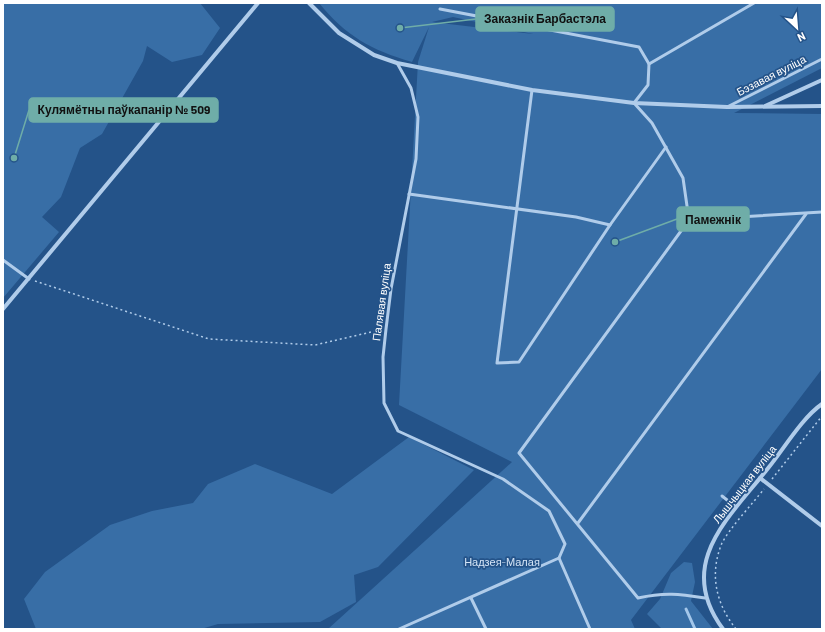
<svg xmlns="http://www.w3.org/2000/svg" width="825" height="632" font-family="Barlow,sans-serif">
	<rect width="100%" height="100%" fill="#245389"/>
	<g fill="#386ea6" fill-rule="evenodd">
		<path d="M 3,3 L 200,3 L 220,28 L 202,55 L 172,62 L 147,46 L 143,61 L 102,134 L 80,148 L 61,197 L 42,217 L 59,232 L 3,298 Z"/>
		<path d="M 319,3 L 822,3 L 822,68 L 734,113 L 822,114 L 822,369 L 631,620 L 635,629 L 328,629 L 512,462 L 399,405 L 418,62 L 429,27 L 412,62 C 371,50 346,36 319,3 ZM 453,17 L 533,34 L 432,22 Z"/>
		<path d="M 409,437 L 474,470 L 378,567 L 354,575 L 356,602 L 320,622 L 218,624 L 201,629 L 36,629 L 24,599 L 45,572 L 110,525 L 152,511 L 193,503 L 208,484 L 255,464 L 332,494 Z"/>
		<path d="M 684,562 L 692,563 L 695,582 L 691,601 L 713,629 L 662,629 L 647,614 L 660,599 L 671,573 Z"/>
	</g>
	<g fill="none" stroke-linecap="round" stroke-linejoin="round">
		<path stroke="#a4c7ea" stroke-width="3" d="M 686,609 L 695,629"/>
		<g stroke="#b0ccea" stroke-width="1.5" stroke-dasharray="2 3" stroke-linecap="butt">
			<path d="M 35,281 L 209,339 L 315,345 L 380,330"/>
			<path d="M 772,479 L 822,416"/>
			<path d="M 736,629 C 716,604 709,574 722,543 C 729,529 753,503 764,489"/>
		</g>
		<g stroke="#b0ccea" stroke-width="3">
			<path d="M 440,9 L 639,47 L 649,64 L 648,85 L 634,103 L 652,123 L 683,178 L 689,220 L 519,453 L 638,598 C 665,592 679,594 705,598"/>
			<path d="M 397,63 L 411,88 L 418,117 L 416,159 L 391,289 L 386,329 L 383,357 L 384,403 L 398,431 L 503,479 L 549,511 L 565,544 L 559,558 L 399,629"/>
			<path d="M 649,64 L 754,3"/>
			<path d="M 532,90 L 497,363 L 519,362 L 610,225 L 666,147"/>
			<path d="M 729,106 L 822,59"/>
			<path d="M 409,194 L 576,217 L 610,225"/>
			<path d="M 689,220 L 822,212"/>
			<path d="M 3,260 L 29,279"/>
			<path d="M 722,496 L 736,507"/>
			<path d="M 578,523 L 806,214"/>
			<path d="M 559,558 L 590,629"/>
			<path d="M 471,598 L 486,629"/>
		</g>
		<g stroke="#b0ccea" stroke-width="4">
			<path d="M 309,3 L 339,33 L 374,55 L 397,63 L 532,90 L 634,103 L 727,107 L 822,106"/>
			<path d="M 765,106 L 822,80"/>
			<path d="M 3,309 L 258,3"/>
			<path d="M 760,478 L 822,526"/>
			<path d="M 723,629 C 674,563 730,517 769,467 C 785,447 802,418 822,404"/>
		</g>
	</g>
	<g text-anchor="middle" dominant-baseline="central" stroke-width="3.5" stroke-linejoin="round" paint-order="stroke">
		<g font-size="11" fill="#fff" stroke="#245389">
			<text transform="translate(771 75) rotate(-27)">Бэзавая вуліца</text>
			<text transform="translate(381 302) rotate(-82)">Палявая вуліца</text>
			<text transform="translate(744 484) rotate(-52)">Лышчыцкая вуліца</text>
		</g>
		<g font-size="11" fill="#d5e5f7" stroke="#245389">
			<text x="502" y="561">Надзея-Малая</text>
		</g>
	</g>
	<path fill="none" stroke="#6fada8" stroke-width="1.5" d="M400 28L476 19M14 158L29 110M615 242L677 219"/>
	<g fill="#6fada8" stroke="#245389" stroke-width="1.5">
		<circle cx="400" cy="28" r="4"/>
		<circle cx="14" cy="158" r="4"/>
		<circle cx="615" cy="242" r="4"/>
	</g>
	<g fill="#6fada8" stroke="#6fada8" stroke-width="1.5">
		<rect x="476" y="7" width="138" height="24" rx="4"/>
		<rect x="29" y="98" width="189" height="24" rx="4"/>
		<rect x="677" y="207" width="72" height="24" rx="4"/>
	</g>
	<g font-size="12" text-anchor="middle" font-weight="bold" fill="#111">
		<text x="545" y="23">Заказнік Барбастэла</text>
		<text x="124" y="114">Кулямётны паўкапанір № 509</text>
		<text x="713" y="224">Памежнік</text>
	</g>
	<rect width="825" height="632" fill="none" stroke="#ffffff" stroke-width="8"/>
	<g transform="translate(797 28) rotate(154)" stroke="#245389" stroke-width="3" paint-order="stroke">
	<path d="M0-3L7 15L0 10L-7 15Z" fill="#ffffff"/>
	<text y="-6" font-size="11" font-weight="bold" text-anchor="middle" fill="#ffffff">N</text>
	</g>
</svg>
